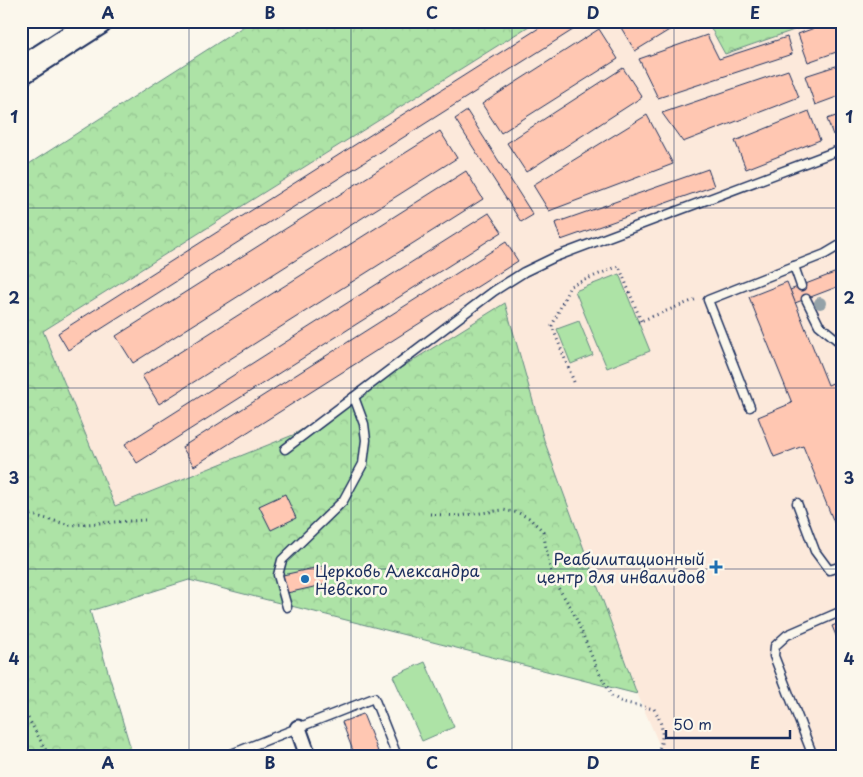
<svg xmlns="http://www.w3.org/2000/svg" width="863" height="777" font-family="'Playpen Sans',sans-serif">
	<defs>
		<pattern id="forest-crowns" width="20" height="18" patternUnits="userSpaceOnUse" patternTransform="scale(1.25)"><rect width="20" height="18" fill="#ade3a6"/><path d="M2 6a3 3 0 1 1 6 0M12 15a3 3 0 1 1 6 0" fill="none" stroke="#94c391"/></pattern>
	</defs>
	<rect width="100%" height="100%" fill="#fbf7ec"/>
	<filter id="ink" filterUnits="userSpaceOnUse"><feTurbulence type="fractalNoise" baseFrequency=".02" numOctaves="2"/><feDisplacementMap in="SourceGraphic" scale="10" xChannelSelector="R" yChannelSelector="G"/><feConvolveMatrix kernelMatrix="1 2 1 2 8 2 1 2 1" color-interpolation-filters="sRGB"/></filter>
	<g filter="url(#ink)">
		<path fill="#fce9db" d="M 537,21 L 707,21 L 725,54 L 820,21 L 842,21 L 842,756 L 664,756 L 637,693 L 544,440 L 525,377 L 354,397 L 293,435 L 115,506 L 43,331 Z"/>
		<g fill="url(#forest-crowns)" stroke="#648982">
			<path d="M 252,21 L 537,21 L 43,331 L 115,506 L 293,435 L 505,303 L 544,440 L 637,694 L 189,580 L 90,611 L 133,756 L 21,756 L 21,169 Z"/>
			<path d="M 707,21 L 820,21 L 725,54 Z"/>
		</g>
		<g fill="#ade3a6" stroke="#648982">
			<path d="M 619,274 L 650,351 L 607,368 L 575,291 Z"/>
			<path d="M 579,321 L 593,355 L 571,364 L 557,329 Z"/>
			<path d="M 425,662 L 454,727 L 422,741 L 393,676 Z"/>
		</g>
		<g fill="#ffc7b2" stroke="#1b2f5e">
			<path d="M 550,21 L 587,21 L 68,350 L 58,333 Z"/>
			<path d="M 617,21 L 684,21 L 635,51 Z"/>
			<path d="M 833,21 L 842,21 L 842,50 L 808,62 L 798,34 Z"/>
			<path d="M 599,29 L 618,59 L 501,133 L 482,104 Z"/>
			<path d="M 707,35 L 719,59 L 787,37 L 792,54 L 658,98 L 639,59 Z"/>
			<path d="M 842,64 L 842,95 L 815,105 L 805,76 Z"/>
			<path d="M 623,68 L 642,97 L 526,172 L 507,143 Z"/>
			<path d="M 788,70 L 799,97 L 683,142 L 662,113 Z"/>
			<path d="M 467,111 L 533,215 L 521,222 L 455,119 Z"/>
			<path d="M 809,111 L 820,140 L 746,169 L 735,141 Z"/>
			<path d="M 842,114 L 842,132 L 833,135 L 827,119 Z"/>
			<path d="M 647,115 L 673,164 L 549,211 L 533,185 Z"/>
			<path d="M 440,131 L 457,158 L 133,363 L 116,336 Z"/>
			<path d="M 708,169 L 714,186 L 561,240 L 555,223 Z"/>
			<path d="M 466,171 L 483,199 L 159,404 L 142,376 Z"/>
			<path d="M 489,213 L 502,232 L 137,463 L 125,444 Z"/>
			<path d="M 506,242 L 518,261 L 194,466 L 182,447 Z"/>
			<path d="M 842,270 L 842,285 L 795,303 L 790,290 Z"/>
			<path d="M 787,282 L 828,385 L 842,379 L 842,542 L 803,446 L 774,457 L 758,417 L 792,403 L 749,297 Z"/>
			<path d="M 285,494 L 296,518 L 271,530 L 259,506 Z"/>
			<path d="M 323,566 L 327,584 L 287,593 L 283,575 Z"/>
			<path d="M 842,622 L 842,650 L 832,626 Z"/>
			<path d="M 363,714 L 379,754 L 374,756 L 355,756 L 342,722 Z"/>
		</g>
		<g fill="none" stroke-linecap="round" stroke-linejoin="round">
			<g stroke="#1b2f5e" stroke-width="11">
				<g id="lane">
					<path d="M 794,266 L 801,286"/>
					<path d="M 806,299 L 819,325 L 842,344"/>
					<path d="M 750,407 L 708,300 L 825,254 L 842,244"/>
					<path d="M 285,449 L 494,291 L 524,272 L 555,257 L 842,149"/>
					<path d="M 797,503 L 815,551 L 829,570 L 842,566"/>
					<path d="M 287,607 L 278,575 L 282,560 L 343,501 L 363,464 L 366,440 L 364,424 L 354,397"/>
					<path d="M 226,756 L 374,698 L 397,756"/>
					<path d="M 813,756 L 774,656 L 775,646 L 787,635 L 842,611"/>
				</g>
			</g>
			<g stroke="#1b2f5e" stroke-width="19">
				<path id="street" d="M 298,728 L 308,756"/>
			</g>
			<g stroke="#1b2f5e" stroke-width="30">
				<path id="highway" d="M 21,71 L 99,21"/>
			</g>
			<g stroke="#1b2f5e" stroke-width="3" stroke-dasharray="1 4" stroke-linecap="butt">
				<path d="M 638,322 L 697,299"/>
				<path d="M 574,382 L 552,326 L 570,286 L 619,266 L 641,321"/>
				<path d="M 21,512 L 70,525 L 145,520"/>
				<path d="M 430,514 L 459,516 L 503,510 L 519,513 L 529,518 L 543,531 L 550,569 L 555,583 L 572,609 L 598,671 L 612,696 L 622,702 L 654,709 C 664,725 665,738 656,756"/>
				<path d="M 21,705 L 49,756"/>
			</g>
			<use href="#lane" stroke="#fbf7ec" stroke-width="8"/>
			<use href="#street" stroke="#fbf7ec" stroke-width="15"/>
			<use href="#highway" stroke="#fbf7ec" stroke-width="26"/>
		</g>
		<circle fill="#94a2a8" cx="820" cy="303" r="6"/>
	</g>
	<path fill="none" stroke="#1b2f5e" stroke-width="1" stroke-opacity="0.55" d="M 189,21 L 189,756M 351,21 L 351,756M 512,21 L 512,756M 674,21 L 674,756M 21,208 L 842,208M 21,388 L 842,388M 21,569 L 842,569"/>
	<g fill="#1f6fb2" stroke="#fbf7ec" stroke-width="2">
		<path d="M713.5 559.5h5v5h5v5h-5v5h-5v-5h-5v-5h5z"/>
		<circle cx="305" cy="579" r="5"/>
	</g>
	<g text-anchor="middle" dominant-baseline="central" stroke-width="5" stroke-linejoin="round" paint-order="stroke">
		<g font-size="16" fill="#1b2f5e" stroke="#fbf7ec" text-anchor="end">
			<text x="705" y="558">Реабилитационный<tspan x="705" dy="18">центр для инвалидов</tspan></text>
			<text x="315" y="570" text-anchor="start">Церковь Александра<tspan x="315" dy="18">Невского</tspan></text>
		</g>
	</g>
	<rect width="863" height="777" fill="none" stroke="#fbf7ec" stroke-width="55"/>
	<path d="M666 730v8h124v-8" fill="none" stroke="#1b2f5e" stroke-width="2.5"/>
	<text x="673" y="730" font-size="15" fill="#1b2f5e" stroke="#fbf7ec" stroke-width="4" paint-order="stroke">50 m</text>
	<rect x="28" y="28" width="808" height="722" fill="none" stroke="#1b2f5e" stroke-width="2"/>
	<g font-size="16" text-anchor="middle" font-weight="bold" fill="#1b2f5e">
		<text x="108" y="19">A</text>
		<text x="270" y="19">B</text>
		<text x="432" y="19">C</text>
		<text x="593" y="19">D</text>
		<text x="755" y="19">E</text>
		<text x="14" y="123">1</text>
		<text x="849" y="123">1</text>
		<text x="14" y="304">2</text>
		<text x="849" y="304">2</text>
		<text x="14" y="484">3</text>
		<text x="849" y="484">3</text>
		<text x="14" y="665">4</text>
		<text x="849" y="665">4</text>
		<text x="108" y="769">A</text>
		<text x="270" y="769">B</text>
		<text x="432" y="769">C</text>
		<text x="593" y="769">D</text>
		<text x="755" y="769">E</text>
	</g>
</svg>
